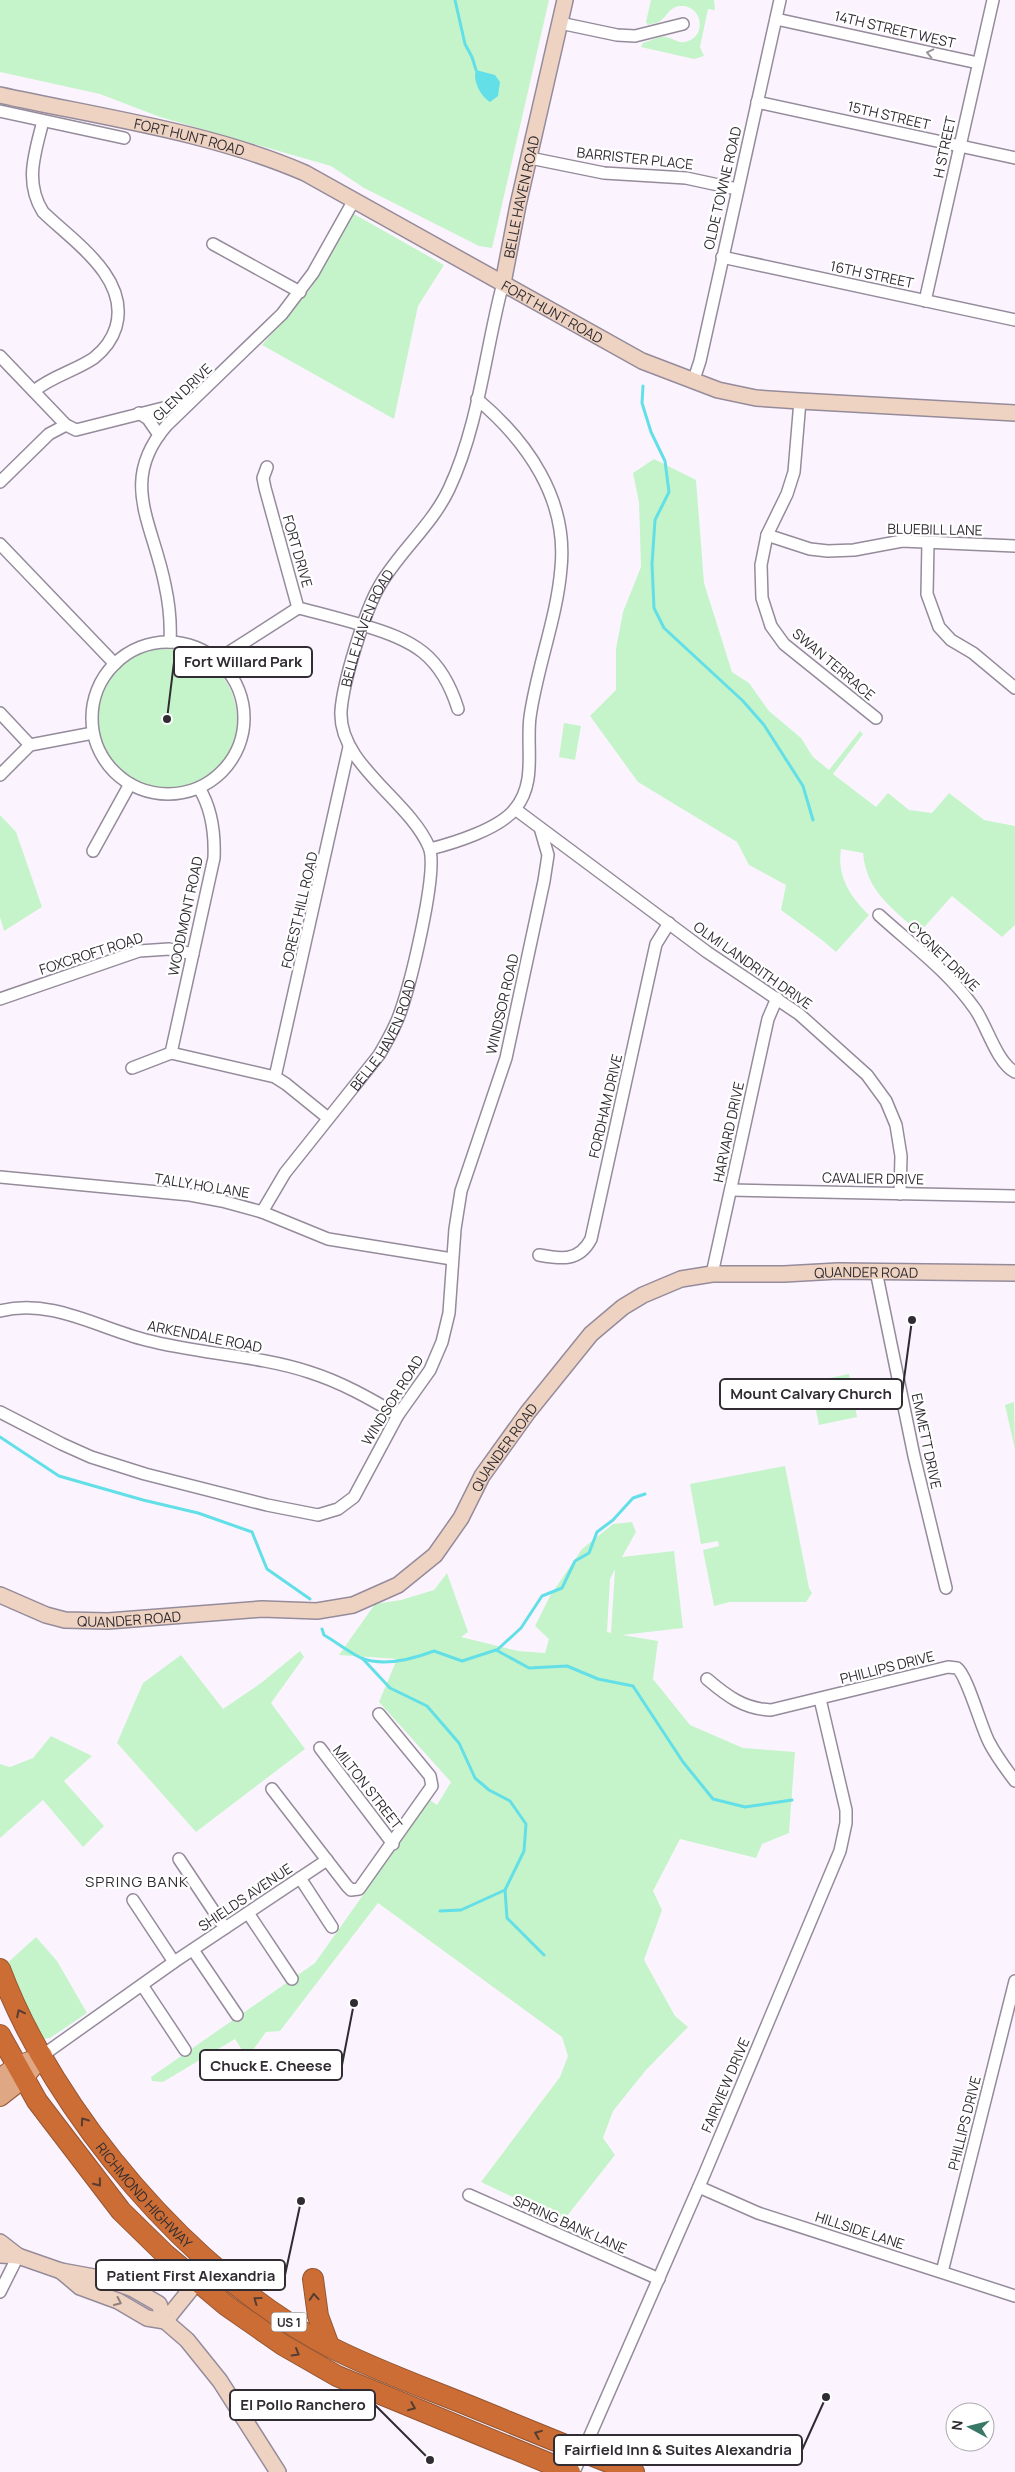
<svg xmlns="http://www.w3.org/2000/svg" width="1015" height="2472" font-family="Manrope,sans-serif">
	<rect width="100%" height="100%" fill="#fbf4ff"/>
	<g fill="#c6f4ca" fill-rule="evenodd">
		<path d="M 0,0 L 549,0 L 492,248 L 479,246 L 364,188 L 331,166 L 160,117 L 100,94 L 0,72 Z"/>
		<path d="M 651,0 L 714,0 L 715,10 L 708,9 L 700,47 L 704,56 L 694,59 L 641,47 L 643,43 C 650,41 659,36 666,37 C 674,38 679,45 688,41 C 708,34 701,4 680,6 C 669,7 667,17 659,22 C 656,23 651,24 648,25 L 646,22 Z"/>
		<path d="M 354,214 L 444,265 L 418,306 L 394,419 L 262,345 L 311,288 Z"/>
		<path d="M 654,459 L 696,480 L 704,583 L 732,672 L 749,683 L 769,711 L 801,738 L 813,757 L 829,770 L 860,731 L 863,734 L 833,774 L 876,807 L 888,793 L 909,810 L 932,813 L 949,793 L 984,820 L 1015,826 L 1015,925 L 1002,937 L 952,896 L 919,933 C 892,907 867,893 863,853 L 841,849 C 837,877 850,896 869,915 L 836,952 L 822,940 L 781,910 L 786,885 L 749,865 L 737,842 L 638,782 L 590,716 L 616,690 L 616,649 L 623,612 L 641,567 L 639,502 L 633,473 Z"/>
		<circle cx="167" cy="719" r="70"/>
		<path d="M 564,723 L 581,726 L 575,760 L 559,757 Z"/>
		<path d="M 0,815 L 16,832 L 42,907 L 4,931 L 0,917 Z"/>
		<path d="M 849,1374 L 857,1417 L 819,1425 L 810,1382 Z"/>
		<path d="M 1014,1402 L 1015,1450 L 1005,1405 Z"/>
		<path d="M 785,1466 L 809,1588 L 812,1593 L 806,1602 L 730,1602 L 714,1606 L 703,1550 L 719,1546 L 718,1541 L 701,1544 L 690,1484 Z"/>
		<path d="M 632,1522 L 636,1532 L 622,1557 L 674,1551 L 683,1628 L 622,1635 L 658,1641 L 653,1679 L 690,1725 L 743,1748 L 795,1752 L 789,1833 L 762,1844 L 756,1858 L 680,1839 L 653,1891 L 662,1910 L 644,1960 L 675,2016 L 688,2027 L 646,2070 L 613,2111 L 603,2138 L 615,2155 L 563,2221 L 481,2182 L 560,2077 L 568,2056 L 562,2037 L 378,1903 L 280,2031 L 266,2032 L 247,2058 L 235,2039 L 163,2082 L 152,2081 L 151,2077 L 315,1963 L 430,1800 L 437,1805 L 451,1782 L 379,1702 L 397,1659 L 339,1655 L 375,1604 L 401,1600 L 434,1590 L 447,1573 L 468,1632 L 461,1637 L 518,1651 L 545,1653 L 549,1639 L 535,1626 L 550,1596 L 582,1549 L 613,1524 ZM 615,1569 L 611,1633 L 607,1632 L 610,1579 Z"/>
		<path d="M 300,1651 L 304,1657 L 271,1703 L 305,1749 L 196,1832 L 117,1743 L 143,1683 L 181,1655 L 223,1709 L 261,1683 Z"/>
		<path d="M 51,1736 L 92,1756 L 64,1781 L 104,1826 L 83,1847 L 43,1800 L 0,1838 L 0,1764 L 10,1767 L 33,1758 Z"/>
		<path d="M 36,1937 L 57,1961 L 87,2013 L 50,2038 L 43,2039 L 4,1966 Z"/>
	</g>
	<path fill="#62dfe7" d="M 476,70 L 495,75 L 500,82 L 498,96 L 490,102 C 481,97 472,80 476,70 Z"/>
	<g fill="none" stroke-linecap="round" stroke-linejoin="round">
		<g stroke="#62dfe7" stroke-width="3">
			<path d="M 455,0 L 465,44 L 472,57 L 476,70"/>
			<path d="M 643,386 L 642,403 L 651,432 L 665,461 L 669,492 L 655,520 L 652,564 L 654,608 L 664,628 L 743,701 L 764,725 L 803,786 L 813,820"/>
			<path d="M 0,1437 L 59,1476 L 143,1500 L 198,1513 L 252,1532 L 267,1569 L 310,1599"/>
			<path d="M 322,1629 L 324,1635 C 336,1642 349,1652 361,1658 C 384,1667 413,1659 434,1651 L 462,1661 L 496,1650 L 529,1668 L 567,1666 L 598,1679 L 633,1686 L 683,1762 L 713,1799 L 745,1807 L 792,1800"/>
			<path d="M 497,1650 L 521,1628 L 542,1596 L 562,1588 L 575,1561 L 589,1553 L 597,1532 L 613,1520 L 633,1498 L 645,1494"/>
			<path d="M 362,1658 L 390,1688 L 427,1706 L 459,1743 L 475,1778 L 489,1790 L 510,1801 L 526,1824 L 524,1851 L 505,1890 L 461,1910 L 440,1911"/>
			<path d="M 505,1890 L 507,1918 L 544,1955"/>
		</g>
		<g stroke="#958b9b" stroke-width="14">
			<g id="street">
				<path d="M 776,19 L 978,63"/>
				<path d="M 560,23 L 617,35 L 635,36 L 683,24"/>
				<path d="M 757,102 L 1015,158"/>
				<path d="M 0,111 L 124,138"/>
				<path d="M 530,158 L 604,173 L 686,178 L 737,189"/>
				<path d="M 213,244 L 300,292"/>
				<path d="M 722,257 L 1015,320"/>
				<path d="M 925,301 L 993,0"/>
				<path d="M 0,356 L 66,425 L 76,430 L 191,401"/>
				<path d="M 693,382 L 700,361 L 780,0"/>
				<path d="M 34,391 C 52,376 75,371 94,358 C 104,350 112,340 116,327 C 130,278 74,242 43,212 C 24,182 35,153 43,121"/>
				<path d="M 800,401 L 794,472 L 787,494 L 767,535 L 761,565 L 762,598 L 771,626 L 784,644 L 876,718"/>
				<path d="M 139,413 L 148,419 L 159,435"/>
				<path d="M 267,467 L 263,478 L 265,488 L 298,608"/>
				<path d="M 0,482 L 49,434 L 66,425"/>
				<path d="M 767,535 L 810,549 L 828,551 L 854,550 L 902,541 L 1015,546"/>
				<path d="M 928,542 L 927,594 L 939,627 L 951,640 L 973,653 L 1015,688"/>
				<path d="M 0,544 L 115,664"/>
				<path d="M 298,608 C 320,613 341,619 362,625 C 414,640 441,655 458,709"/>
				<path d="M 170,642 C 171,623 169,603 165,585 C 153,523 118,481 167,425 L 282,314 L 313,273 L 354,200"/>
				<circle cx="168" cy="718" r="76"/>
				<path d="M 217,660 L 298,608"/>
				<path d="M 0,713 L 30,745"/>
				<path d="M 0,775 L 30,745 L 93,733"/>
				<path d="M 515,809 L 707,952 L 799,1014 L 867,1075 L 886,1101 L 896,1125 L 901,1156 L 900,1194"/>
				<path d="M 430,849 C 454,843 499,829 515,809 C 537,782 526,748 530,717 C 537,667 557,618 561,568 C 568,499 527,441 477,399"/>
				<path d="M 93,851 L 130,784"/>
				<path d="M 879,915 C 912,945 949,972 975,1009 C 987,1026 997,1063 1015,1072"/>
				<path d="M 0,999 L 139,951 L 169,949 L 193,954"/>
				<path d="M 171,1053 L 214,858 C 215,833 212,809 199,788"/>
				<path d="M 171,1053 L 275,1077 L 286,1084 L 328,1118"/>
				<path d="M 132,1068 L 171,1053"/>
				<path d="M 275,1077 L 349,747"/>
				<path d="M 0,1177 L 190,1195 L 222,1201 L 262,1212 L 328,1239 L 452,1259"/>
				<path d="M 731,1190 L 1015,1196"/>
				<path id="s1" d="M 262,1212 L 285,1173 L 379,1055 C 387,1041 395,1028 400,1013 C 410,985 439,870 429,847 C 409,800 338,764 341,711 C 343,682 365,610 380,585 C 400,551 432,525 449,489 C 479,425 485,351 503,283"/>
				<path d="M 539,1255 C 561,1259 579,1262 591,1239 L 656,944 L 669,923"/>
				<path d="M 876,1271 L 914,1456 L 946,1588"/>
				<path d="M 712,1274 L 768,1019 L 777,998"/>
				<path d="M 0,1311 C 52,1298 98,1328 146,1340 C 199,1354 257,1355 309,1372 C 341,1382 369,1398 398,1415"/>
				<path d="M 0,1412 L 62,1444 L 91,1457 L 145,1474 L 267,1505 L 318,1515 L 338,1509 L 354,1497 L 398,1415 L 430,1370 L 442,1342 L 449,1313 L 455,1229 L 461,1191 L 506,1058 L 544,881 L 548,855 L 541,831"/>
				<path d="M 707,1679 C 727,1696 744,1709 771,1710 L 948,1667 L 957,1668 C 967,1675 981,1727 989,1742 C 996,1756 1006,1769 1015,1781"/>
				<path d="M 320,1748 L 393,1844"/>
				<path d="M 272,1789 L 347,1886 L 351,1890 L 359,1889 L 432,1786 L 430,1776 L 379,1714"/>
				<path d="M 179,1859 L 225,1928"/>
				<path d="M 300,1878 L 332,1927"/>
				<path d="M 133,1900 L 174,1962"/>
				<path d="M 248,1913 L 292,1979"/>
				<path d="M 193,1950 L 237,2015"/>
				<path d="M 142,1985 L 185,2050"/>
				<path d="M 43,2055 L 174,1962 L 327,1860"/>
				<path d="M 699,2187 L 758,2213 L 1015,2296"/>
				<path d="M 469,2195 L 659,2279"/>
				<path d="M 942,2272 L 1015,1981"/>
				<path d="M 0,2292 L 18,2256"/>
				<path d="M 574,2472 L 704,2175 L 840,1851 L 846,1823 L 846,1810 L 820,1699"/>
			</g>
		</g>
		<g stroke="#958b9b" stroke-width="18">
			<g id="secondary">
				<path id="s2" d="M 0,95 C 100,117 211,132 305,173 L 642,361 L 718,390 L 756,398 L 800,401 L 1015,413"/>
				<path id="s3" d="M 503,283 L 518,205 L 565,0"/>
				<path id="s4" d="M 0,1595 L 46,1615 L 65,1620 L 108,1621 L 262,1609 L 317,1611 L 353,1605 L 398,1585 L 435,1555 L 461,1518 L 482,1476 L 528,1412 L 591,1334 L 623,1307 L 643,1295 L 681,1279 L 712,1274 L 784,1274 L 838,1271 L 1015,1273"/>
				<path d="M 0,2242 L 18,2256"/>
				<path d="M 0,2255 L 18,2256 L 61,2271 L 105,2279 L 133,2289 L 159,2304 L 165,2321"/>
				<path d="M 61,2271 L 80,2287 L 118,2301 L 147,2318 L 165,2321 L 187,2340 L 220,2381 L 278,2472"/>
				<path d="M 165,2321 L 212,2263"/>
			</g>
		</g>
		<g stroke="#955633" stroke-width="20">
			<g id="primary">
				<path d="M 0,2078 L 16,2066 L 29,2061"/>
				<path d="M 0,2097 L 23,2079 L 43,2055"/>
			</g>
		</g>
		<g stroke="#955633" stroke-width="22">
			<g id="highway">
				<path id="s5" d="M 0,1969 C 54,2113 192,2276 330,2347 C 375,2370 423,2387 470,2406 C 524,2428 579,2451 634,2472"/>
				<path d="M 0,2035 L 37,2101 L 121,2211 L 166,2255 L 227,2306 L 283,2345 L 337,2376 L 570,2472"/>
				<path d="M 313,2279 L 318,2316 L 329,2346"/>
			</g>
		</g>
		<use href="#street" stroke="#fff" stroke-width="11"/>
		<use href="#secondary" stroke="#efd3c2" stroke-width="15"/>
		<use href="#primary" stroke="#e0a785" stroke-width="18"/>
		<use href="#highway" stroke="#cb6d34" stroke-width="20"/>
	</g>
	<defs><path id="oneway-chevron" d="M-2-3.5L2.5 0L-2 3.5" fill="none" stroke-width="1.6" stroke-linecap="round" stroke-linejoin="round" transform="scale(1.25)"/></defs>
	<use stroke="#989698" href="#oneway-chevron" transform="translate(930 53) rotate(-167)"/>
	<g stroke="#573c32">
		<use href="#oneway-chevron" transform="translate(20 2013) rotate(-116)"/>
		<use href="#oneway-chevron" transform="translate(84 2121) rotate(-125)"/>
		<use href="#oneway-chevron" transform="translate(98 2183) rotate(51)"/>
		<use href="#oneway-chevron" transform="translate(314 2297) rotate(-94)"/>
		<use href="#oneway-chevron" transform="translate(257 2300) rotate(-144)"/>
		<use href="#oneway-chevron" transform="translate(296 2353) rotate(30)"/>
		<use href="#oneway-chevron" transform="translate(412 2407) rotate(22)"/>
		<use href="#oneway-chevron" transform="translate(538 2434) rotate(-158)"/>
	</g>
	<use stroke="#90807a" href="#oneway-chevron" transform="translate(118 2302) rotate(25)"/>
	<g text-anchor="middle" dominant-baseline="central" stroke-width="4.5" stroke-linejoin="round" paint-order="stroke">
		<rect fill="#fff" stroke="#6e6b70" stroke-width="1" x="271.5" y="2312.5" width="35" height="19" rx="4"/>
		<g font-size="12" font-weight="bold" fill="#302c32">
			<text x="289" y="2322">US 1</text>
		</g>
		<g font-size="14" fill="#302c32" stroke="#fff">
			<text transform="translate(895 29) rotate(13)">14TH STREET WEST</text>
			<text transform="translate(889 115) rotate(13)">15TH STREET</text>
			<text stroke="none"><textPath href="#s2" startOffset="194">FORT HUNT ROAD</textPath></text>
			<text transform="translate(944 147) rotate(-78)">H STREET</text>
			<text transform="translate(635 158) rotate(6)">BARRISTER PLACE</text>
			<text transform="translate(722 188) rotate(-77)">OLDE TOWNE ROAD</text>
			<text stroke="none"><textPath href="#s3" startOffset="88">BELLE HAVEN ROAD</textPath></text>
			<text transform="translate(872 274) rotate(12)">16TH STREET</text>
			<text stroke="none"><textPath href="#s2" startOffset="599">FORT HUNT ROAD</textPath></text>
			<text transform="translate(182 392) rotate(-44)">GLEN DRIVE</text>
			<text transform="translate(935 529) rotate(1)">BLUEBILL LANE</text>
			<text transform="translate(298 551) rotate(74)">FORT DRIVE</text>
			<text stroke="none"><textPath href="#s1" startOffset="666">BELLE HAVEN ROAD</textPath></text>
			<text transform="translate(834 664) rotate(40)">SWAN TERRACE</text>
			<text transform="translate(299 910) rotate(-77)">FOREST HILL ROAD</text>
			<text transform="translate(185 916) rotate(-78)">WOODMONT ROAD</text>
			<text transform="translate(91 953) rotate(-18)">FOXCROFT ROAD</text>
			<text transform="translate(944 956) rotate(44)">CYGNET DRIVE</text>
			<text transform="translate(753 965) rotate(35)">OLMI LANDRITH DRIVE</text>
			<text transform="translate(502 1004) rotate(-77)">WINDSOR ROAD</text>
			<text stroke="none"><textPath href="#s1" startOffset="216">BELLE HAVEN ROAD</textPath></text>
			<text transform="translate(605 1106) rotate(-77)">FORDHAM DRIVE</text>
			<text transform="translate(728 1132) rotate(-78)">HARVARD DRIVE</text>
			<text transform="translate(873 1178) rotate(1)">CAVALIER DRIVE</text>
			<text transform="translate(202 1185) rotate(9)">TALLY HO LANE</text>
			<text stroke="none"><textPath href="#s4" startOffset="1019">QUANDER ROAD</textPath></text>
			<text transform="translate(205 1336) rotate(11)">ARKENDALE ROAD</text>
			<text transform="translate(392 1400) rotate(-58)">WINDSOR ROAD</text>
			<text transform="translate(927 1441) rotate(78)">EMMETT DRIVE</text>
			<text stroke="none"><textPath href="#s4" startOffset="584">QUANDER ROAD</textPath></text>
			<text stroke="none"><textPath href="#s4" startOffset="134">QUANDER ROAD</textPath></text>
			<text transform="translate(887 1667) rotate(-14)">PHILLIPS DRIVE</text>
			<text transform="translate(368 1787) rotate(52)">MILTON STREET</text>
			<text transform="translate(245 1897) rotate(-34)">SHIELDS AVENUE</text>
			<text transform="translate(725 2085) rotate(-67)">FAIRVIEW DRIVE</text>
			<text transform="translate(964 2123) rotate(-76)">PHILLIPS DRIVE</text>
			<text stroke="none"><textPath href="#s5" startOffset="270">RICHMOND HIGHWAY</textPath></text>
			<text transform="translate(570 2224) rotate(24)">SPRING BANK LANE</text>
			<text transform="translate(860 2230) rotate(18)">HILLSIDE LANE</text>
		</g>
		<g font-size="15" letter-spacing="1" fill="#302c32" stroke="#fff">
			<text x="137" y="1881">SPRING BANK</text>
		</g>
	</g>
	<path fill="none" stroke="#302c32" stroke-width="2" d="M167 719L174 662M912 1320L902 1394M354 2003L342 2065M301 2201L285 2275M430 2460L375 2405M826 2397L802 2450"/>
	<g fill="#302c32" stroke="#fff" stroke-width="2">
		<circle cx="167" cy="719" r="5"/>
		<circle cx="912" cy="1320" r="5"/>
		<circle cx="354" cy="2003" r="5"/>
		<circle cx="301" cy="2201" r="5"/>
		<circle cx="430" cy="2460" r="5"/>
		<circle cx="826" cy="2397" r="5"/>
	</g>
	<g fill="#fff" stroke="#302c32" stroke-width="2">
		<rect x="174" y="647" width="138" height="30" rx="5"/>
		<rect x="720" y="1379" width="182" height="30" rx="5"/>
		<rect x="200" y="2050" width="142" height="30" rx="5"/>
		<rect x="96" y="2260" width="189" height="30" rx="5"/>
		<rect x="230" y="2390" width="145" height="30" rx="5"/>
		<rect x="554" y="2435" width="248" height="30" rx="5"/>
	</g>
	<g font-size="15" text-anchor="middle" font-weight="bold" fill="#302c32">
		<text x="243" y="667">Fort Willard Park</text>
		<text x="811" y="1399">Mount Calvary Church</text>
		<text x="271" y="2071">Chuck E. Cheese</text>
		<text x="191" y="2281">Patient First Alexandria</text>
		<text x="303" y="2410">El Pollo Ranchero</text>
		<text x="678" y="2455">Fairfield Inn &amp; Suites Alexandria</text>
	</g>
	<g transform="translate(970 2427) rotate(277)"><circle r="24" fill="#ffffff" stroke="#acabad"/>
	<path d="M0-4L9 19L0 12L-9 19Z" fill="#397867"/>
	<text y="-8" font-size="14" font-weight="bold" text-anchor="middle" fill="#302c32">N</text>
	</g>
</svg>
